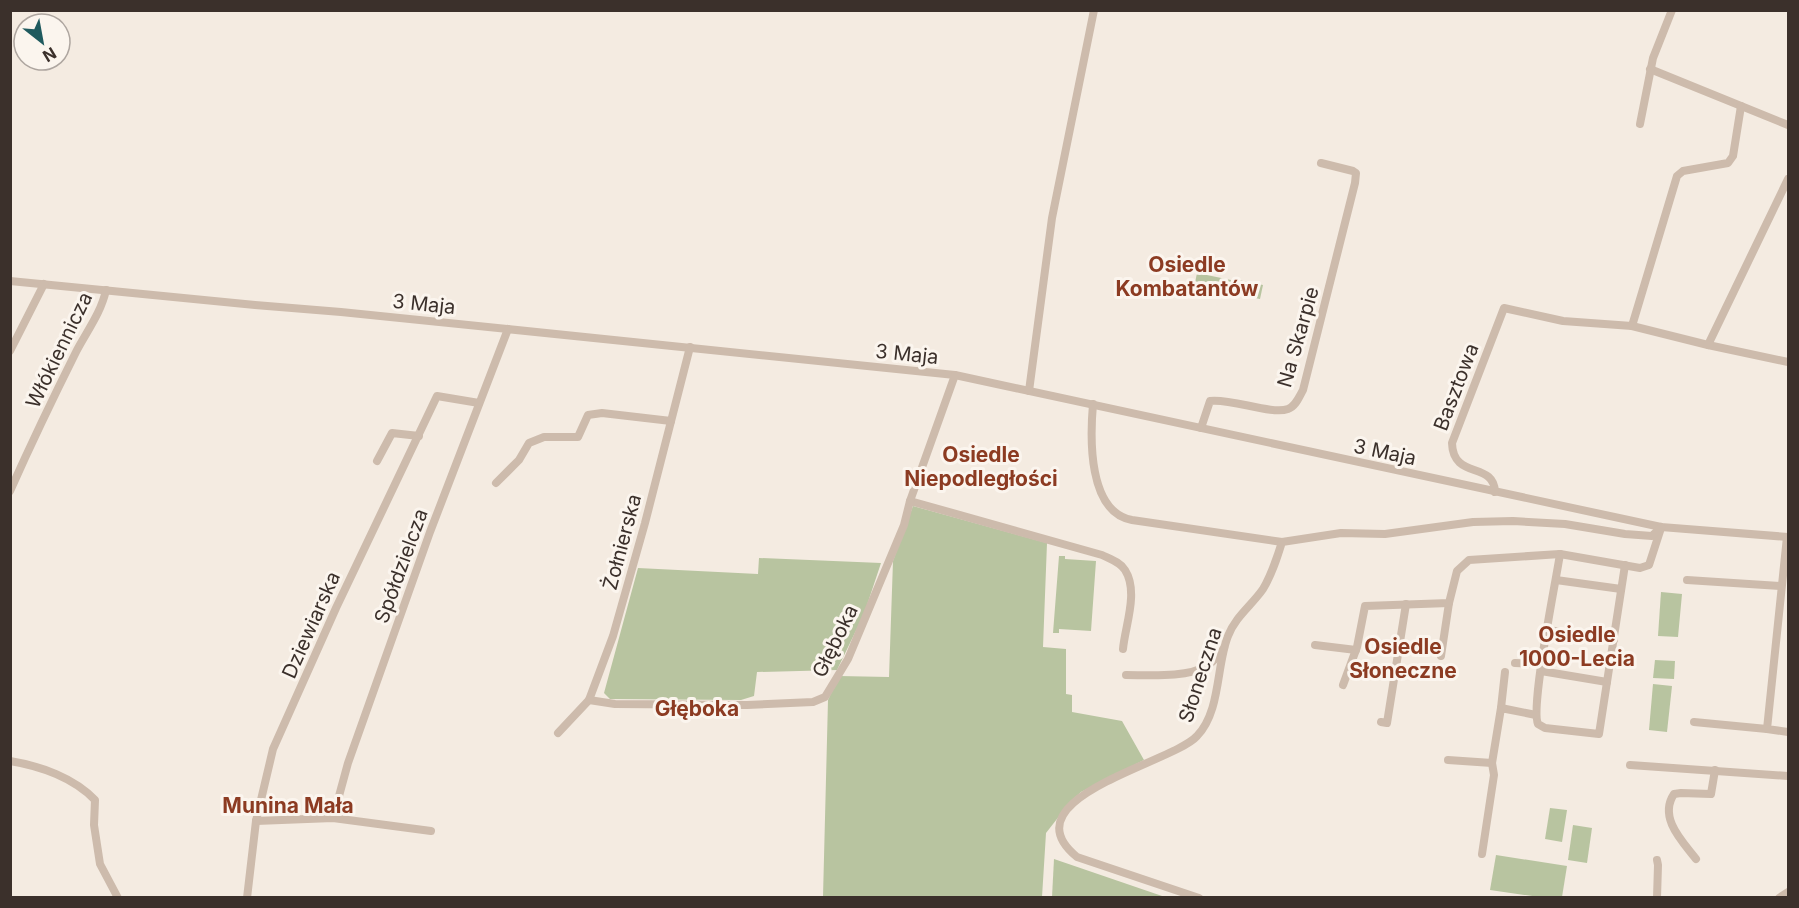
<svg xmlns="http://www.w3.org/2000/svg" width="1799" height="908" font-family="Inter,sans-serif">
	<rect width="100%" height="100%" fill="#f4ebe1"/>
	<g fill="#b8c4a0">
		<path d="M 1197,273 L 1231,280 L 1228,295 L 1194,288 Z"/>
		<path d="M 1238,280 L 1263,285 L 1260,299 L 1235,294 Z"/>
		<path d="M 913,506 L 1047,543 L 1043,647 L 1066,649 L 1066,694 L 1072,695 L 1072,712 L 1122,721 L 1144,760 L 1081,792 L 1071,801 L 1046,833 L 1042,897 L 823,897 L 828,700 L 839,676 L 889,677 L 893,561 Z"/>
		<path d="M 1059,556 L 1065,556 L 1065,559 L 1096,561 L 1091,631 L 1059,629 L 1059,633 L 1053,633 Z"/>
		<path d="M 759,558 L 881,563 L 864,614 L 837,670 L 757,672 L 754,696 L 741,700 L 610,699 L 604,693 L 638,568 L 758,574 Z"/>
		<path d="M 1661,592 L 1682,594 L 1678,637 L 1658,636 Z"/>
		<path d="M 1655,660 L 1675,661 L 1674,679 L 1653,678 Z"/>
		<path d="M 1653,684 L 1672,686 L 1667,732 L 1649,730 Z"/>
		<path d="M 1550,808 L 1567,810 L 1562,842 L 1545,839 Z"/>
		<path d="M 1573,825 L 1592,828 L 1587,863 L 1568,860 Z"/>
		<path d="M 1496,855 L 1567,866 L 1562,897 L 1539,897 L 1490,890 Z"/>
		<path d="M 1054,859 L 1165,897 L 1052,897 Z"/>
	</g>
	<g fill="none" stroke-linecap="round" stroke-linejoin="round">
		<g stroke="#cdbbac" stroke-width="8">
			<path d="M 1650,69 L 1788,125"/>
			<path d="M 1640,124 L 1653,58 L 1672,10"/>
			<path d="M 10,281 L 255,305 L 341,312 L 955,375 L 1661,527 L 1788,537"/>
			<path d="M 1632,326 L 1677,176 L 1683,171 L 1728,163 L 1733,156 L 1741,106"/>
			<path d="M 1708,345 L 1788,179"/>
			<path d="M 10,351 L 44,284"/>
			<path d="M 1029,391 L 1052,218 L 1094,10"/>
			<path d="M 1093,404 C 1090,438 1088,512 1132,520 L 1282,542"/>
			<path d="M 1201,428 L 1210,401 C 1231,398 1271,415 1288,409 C 1296,406 1299,397 1303,390 L 1355,183 L 1356,173 L 1353,171 L 1321,163"/>
			<path d="M 377,461 L 392,433 L 419,436"/>
			<path d="M 496,483 L 519,460 L 529,443 L 544,437 L 578,437 L 588,415 L 602,413 L 671,421"/>
			<path d="M 10,491 C 31,444 53,398 76,352 C 87,331 101,313 106,290"/>
			<path d="M 1495,492 C 1494,461 1453,480 1452,443 L 1504,308 L 1563,321 L 1632,326 L 1708,345 L 1788,362"/>
			<path d="M 910,501 L 1102,555 C 1110,559 1120,562 1125,570 C 1139,592 1125,626 1123,649"/>
			<path d="M 1787,537 L 1767,729 L 1788,732"/>
			<path d="M 1560,554 C 1556,581 1530,707 1538,724 L 1545,728 L 1599,734 L 1625,565"/>
			<path d="M 1556,580 L 1621,589"/>
			<path d="M 1687,580 L 1781,586"/>
			<path d="M 1548,630 L 1614,640"/>
			<path d="M 1315,645 L 1356,650"/>
			<path d="M 1441,656 L 1449,603"/>
			<path d="M 1515,663 L 1542,664"/>
			<path d="M 1541,671 L 1607,682"/>
			<path d="M 1126,675 C 1149,675 1187,678 1207,666 C 1215,661 1219,655 1224,648"/>
			<path d="M 1343,685 L 1357,647 L 1365,606 L 1449,603 L 1457,571 L 1469,560 L 1560,554 L 1640,568 L 1649,565 L 1661,528"/>
			<path d="M 589,700 L 615,704 L 747,705 L 813,702 L 825,697 L 848,659 L 904,525 L 910,501 L 955,375"/>
			<path d="M 1501,708 L 1505,672"/>
			<path d="M 1381,722 L 1387,723 L 1406,604"/>
			<path d="M 1694,722 L 1767,729"/>
			<path d="M 558,733 L 589,700 L 613,636 L 645,523 L 690,347"/>
			<path d="M 1448,760 L 1492,763"/>
			<path d="M 10,761 C 41,766 74,778 95,800 L 94,825 L 100,864 L 118,898"/>
			<path d="M 1630,765 L 1788,776"/>
			<path d="M 333,818 L 348,763 L 430,532 L 508,329"/>
			<path d="M 256,821 L 333,818 L 431,831"/>
			<path d="M 1482,854 L 1494,775 L 1492,763 L 1501,708 L 1536,715"/>
			<path d="M 1696,859 C 1683,842 1658,818 1674,794 L 1681,793 L 1711,794 L 1715,770"/>
			<path d="M 1657,860 L 1658,865 L 1657,898"/>
			<path d="M 247,898 L 256,821 L 273,749 L 336,608 L 437,396 L 479,403"/>
			<path d="M 1199,898 L 1077,857 C 1005,798 1173,763 1197,736 C 1221,711 1216,666 1228,636 C 1235,617 1252,605 1263,589 C 1272,574 1277,558 1282,542 L 1341,533 L 1385,534 L 1473,522 L 1513,521 L 1565,524 L 1625,534 L 1652,536 L 1661,527"/>
			<path d="M 1779,898 L 1788,892"/>
		</g>
	</g>
	<g text-anchor="middle" dominant-baseline="central" stroke-width="6" stroke-linejoin="round" paint-order="stroke">
		<g font-size="20" fill="#3b302b" stroke="#fbf5ee">
			<text transform="translate(424 304) rotate(6)">3 Maja</text>
			<text transform="translate(1298 337) rotate(-74)">Na Skarpie</text>
			<text transform="translate(59 350) rotate(-64)">Włókiennicza</text>
			<text transform="translate(907 354) rotate(6)">3 Maja</text>
			<text transform="translate(1456 387) rotate(-69)">Basztowa</text>
			<text transform="translate(1385 452) rotate(12)">3 Maja</text>
			<text transform="translate(622 542) rotate(-75)">Żołnierska</text>
			<text transform="translate(401 566) rotate(-70)">Spółdzielcza</text>
			<text transform="translate(311 625) rotate(-66)">Dziewiarska</text>
			<text transform="translate(835 641) rotate(-64)">Głęboka</text>
			<text transform="translate(1200 675) rotate(-72)">Słoneczna</text>
		</g>
		<g font-size="21" font-weight="bold" fill="#8c3b22" stroke="#fbf5ee">
			<text x="1187" y="264">Osiedle<tspan x="1187" dy="24">Kombatantów</tspan></text>
			<text x="981" y="454">Osiedle<tspan x="981" dy="24">Niepodległości</tspan></text>
			<text x="1577" y="634">Osiedle<tspan x="1577" dy="24">1000-Lecia</tspan></text>
			<text x="1403" y="646">Osiedle<tspan x="1403" dy="24">Słoneczne</tspan></text>
			<text x="697" y="708">Głęboka</text>
			<text x="288" y="805">Munina Mała</text>
		</g>
	</g>
	<rect width="1799" height="908" fill="none" stroke="#3b302b" stroke-width="24"/>
	<g transform="translate(42 42) rotate(149)"><circle r="28" fill="#fbf5ee" stroke="#aea6a0" stroke-width="1.5"/>
	<path d="M0-4.5L10 22L0 15L-10 22Z" fill="#1f5a5e"/>
	<text y="-9" font-size="16" font-weight="bold" text-anchor="middle" fill="#3b302b">N</text>
	</g>
</svg>
